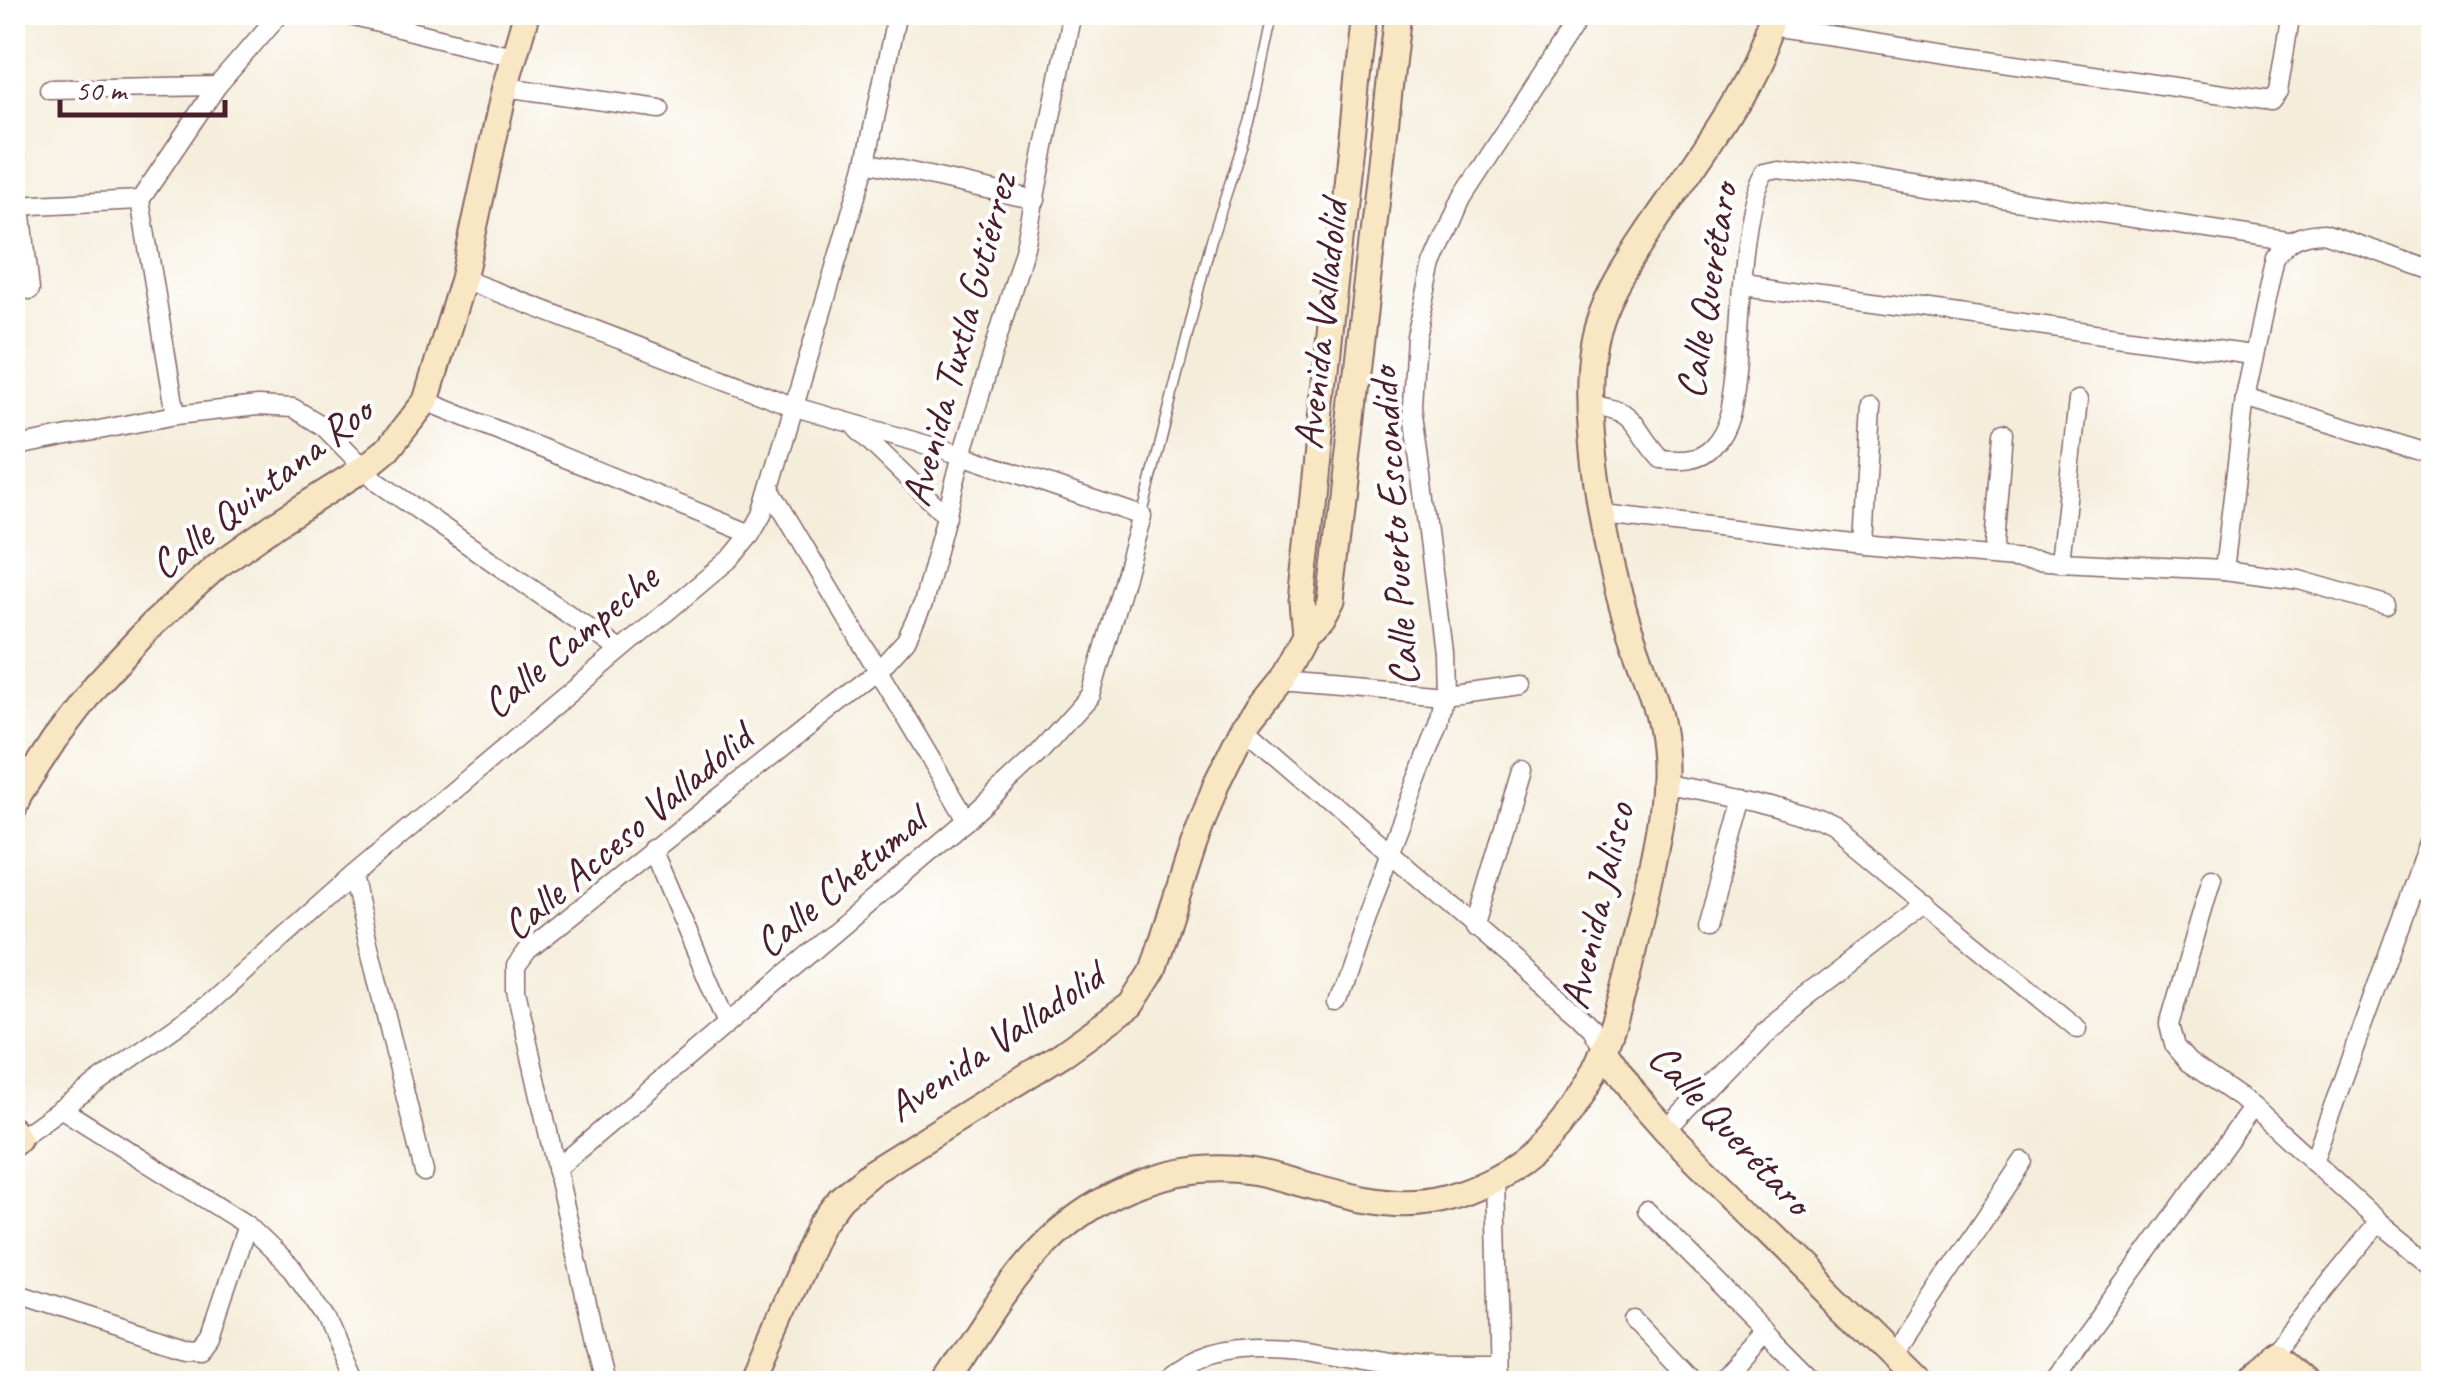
<svg xmlns="http://www.w3.org/2000/svg" width="2446" height="1396" font-family="Caveat,sans-serif">
	<rect width="100%" height="100%" fill="#fff"/>
	<filter id="ink" filterUnits="userSpaceOnUse"><feTurbulence type="fractalNoise" baseFrequency=".01" numOctaves="2"/><feDisplacementMap in="SourceGraphic" scale="20" xChannelSelector="R" yChannelSelector="G"/><feConvolveMatrix kernelMatrix="1 2 1 2 8 2 1 2 1" color-interpolation-filters="sRGB"/></filter>
	<filter id="wash" filterUnits="userSpaceOnUse"><feTurbulence type="fractalNoise" baseFrequency=".0048" numOctaves="4" result="noise"/><feDisplacementMap in="SourceGraphic" scale="40" xChannelSelector="R" yChannelSelector="G"/><feGaussianBlur stdDeviation="2.25" result="paint"/><feColorMatrix in="noise" values="0 0 0 0 0 0 0 0 0 0 0 0 0 0 0 0 0 1.4 0 .05"/><feComposite in="paint" operator="in"/></filter>
	<g filter="url(#wash)">
		<rect width="100%" height="100%" fill="#f4edda"/>
	</g>
	<g filter="url(#ink)">
		<g fill="none" stroke-linecap="round" stroke-linejoin="round">
			<g stroke="#866768" stroke-width="12">
				<path id="lane" d="M 1142,516 L 1211,241 L 1250,121 L 1273,12"/>
			</g>
			<g stroke="#866768" stroke-width="21">
				<g id="street">
					<path d="M 334,12 L 516,57"/>
					<path d="M 1770,28 L 2271,101 L 2278,92 L 2291,12"/>
					<path d="M 505,87 L 660,109"/>
					<path d="M 49,89 L 217,86"/>
					<path d="M 866,162 L 1036,200"/>
					<path d="M 21,205 L 30,290"/>
					<path d="M 12,206 L 140,200"/>
					<path d="M 463,279 L 795,407 L 962,455 L 1142,516 L 1091,695 L 1039,753 L 967,820 L 556,1169"/>
					<path d="M 1745,284 L 2252,355"/>
					<path d="M 2245,397 L 2434,455"/>
					<path d="M 426,401 L 751,534"/>
					<path d="M 1588,404 C 1640,409 1630,426 1661,459 C 1679,461 1699,462 1712,448 C 1733,427 1734,395 1737,368 C 1742,316 1743,211 1767,168 L 1781,165 L 2287,241"/>
					<path d="M 176,415 L 140,200 L 217,86 L 281,12"/>
					<path d="M 857,429 L 947,516"/>
					<path d="M 12,447 L 176,415 L 258,406 L 293,408 L 323,426 L 379,483 L 620,650"/>
					<path d="M 770,489 L 967,820"/>
					<path d="M 1604,515 L 1863,545 L 2060,562 L 2224,570 L 2299,580 L 2386,605"/>
					<path d="M 1863,545 L 1871,409"/>
					<path d="M 1993,556 L 2003,433"/>
					<path d="M 2060,562 L 2078,400"/>
					<path d="M 2224,570 L 2245,397 L 2275,258 C 2289,239 2301,234 2324,233 L 2434,271"/>
					<path d="M 1281,681 L 1444,695 L 1522,685"/>
					<path d="M 1244,727 L 1576,1013 L 1592,1029 L 1604,1050"/>
					<path d="M 1665,784 C 1722,794 1782,802 1834,829 L 2078,1029"/>
					<path d="M 652,849 L 727,1024"/>
					<path d="M 352,876 L 424,1172"/>
					<path d="M 2212,878 L 2169,1025 L 2175,1047 L 2188,1062 L 2253,1107 L 2379,1222 L 2434,1267"/>
					<path d="M 1708,927 L 1744,798"/>
					<path d="M 1474,928 L 1521,770"/>
					<path d="M 1338,1003 L 1390,851 L 1439,724 L 1444,695 L 1443,652 L 1412,405 L 1416,336 L 1433,265 L 1462,198 L 1583,12"/>
					<path d="M 62,1109 L 247,1225 L 293,1269 L 326,1317 L 356,1384"/>
					<path d="M 1666,1130 L 1764,1027 L 1926,903"/>
					<path d="M 18,1139 L 208,1004 L 352,876 L 732,557 L 751,534 L 762,515 L 866,162 L 897,12"/>
					<path d="M 2313,1162 L 2434,828"/>
					<path d="M 1495,1179 L 1500,1384"/>
					<path d="M 1647,1211 L 1819,1384"/>
					<path d="M 12,1291 L 185,1347 L 200,1348 L 210,1335 L 247,1225"/>
					<path d="M 1634,1320 L 1695,1384"/>
					<path d="M 1894,1354 L 2023,1161"/>
					<path d="M 2272,1354 L 2379,1222"/>
					<path d="M 605,1384 L 516,990 L 516,966 L 528,950 L 878,671 L 906,640 L 923,604 L 962,455 L 1025,247 L 1072,12"/>
					<path d="M 1161,1384 C 1222,1320 1322,1354 1398,1364 C 1431,1369 1466,1368 1499,1368"/>
					<path d="M 1716,1384 L 1765,1329"/>
					<path d="M 2051,1384 L 2253,1107"/>
				</g>
			</g>
			<g stroke="#866768" stroke-width="29">
				<g id="secondary">
					<path d="M 1305,636 L 1302,601 L 1364,12"/>
					<path d="M 12,813 L 19,794 L 54,740 L 96,685 L 153,624 L 217,566 L 279,522 L 366,467 L 388,449 L 426,401 L 463,279 L 505,87 L 527,12"/>
					<path d="M 1604,1050 L 1635,1095 L 1666,1130 L 1923,1384"/>
					<path d="M 12,1130 L 18,1139 L 12,1143"/>
					<path d="M 750,1384 L 820,1225 L 841,1198 L 872,1172 L 1064,1053 L 1131,1005 L 1153,970 L 1194,844 L 1217,782 L 1244,727 L 1281,681 L 1305,636 L 1321,623 L 1331,604 L 1398,12"/>
					<path d="M 945,1384 C 977,1337 1007,1283 1047,1243 C 1098,1191 1178,1160 1250,1171 C 1272,1174 1294,1182 1315,1187 C 1388,1206 1422,1215 1493,1180 C 1597,1128 1622,1005 1644,901 C 1655,851 1668,800 1663,748 C 1659,703 1639,661 1626,618 C 1604,547 1580,413 1594,341 C 1602,302 1622,271 1644,238 C 1687,173 1756,87 1774,12"/>
					<path d="M 2249,1384 L 2272,1354 L 2306,1384"/>
				</g>
			</g>
			<use href="#lane" stroke="#fff" stroke-width="9"/>
			<use href="#street" stroke="#fff" stroke-width="18"/>
			<use href="#secondary" stroke="#f9e7c3" stroke-width="25"/>
		</g>
	</g>
	<g text-anchor="middle" dominant-baseline="central" stroke-width="8" stroke-linejoin="round" paint-order="stroke">
		<g font-size="42" fill="#4a1f2b" stroke="#fff">
			<text transform="translate(1707 291) rotate(-81)">Calle Querétaro</text>
			<text transform="translate(1321 325) rotate(-84)">Avenida Valladolid</text>
			<text transform="translate(959 340) rotate(-75)">Avenida Tuxtla Gutiérrez</text>
			<text transform="translate(261 488) rotate(-38)">Calle Quintana Roo</text>
			<text transform="translate(1394 527) rotate(-94)">Calle Puerto Escondido</text>
			<text transform="translate(570 641) rotate(-40)">Calle Campeche</text>
			<text transform="translate(627 832) rotate(-40)">Calle Acceso Valladolid</text>
			<text transform="translate(840 882) rotate(-40)">Calle Chetumal</text>
			<text transform="translate(1597 906) rotate(-77)">Avenida Jalisco</text>
			<text transform="translate(995 1042) rotate(-34)">Avenida Valladolid</text>
			<text transform="translate(1730 1129) rotate(47)">Calle Querétaro</text>
		</g>
	</g>
	<rect width="2446" height="1396" fill="none" stroke="#fff" stroke-width="50"/>
	<path d="M60 100v15h165v-15" fill="none" stroke="#4a1f2b" stroke-width="5"/>
	<text x="75" y="100" font-size="30" fill="#4a1f2b" stroke="#ffffff" stroke-width="8" paint-order="stroke">50 m</text>
</svg>
